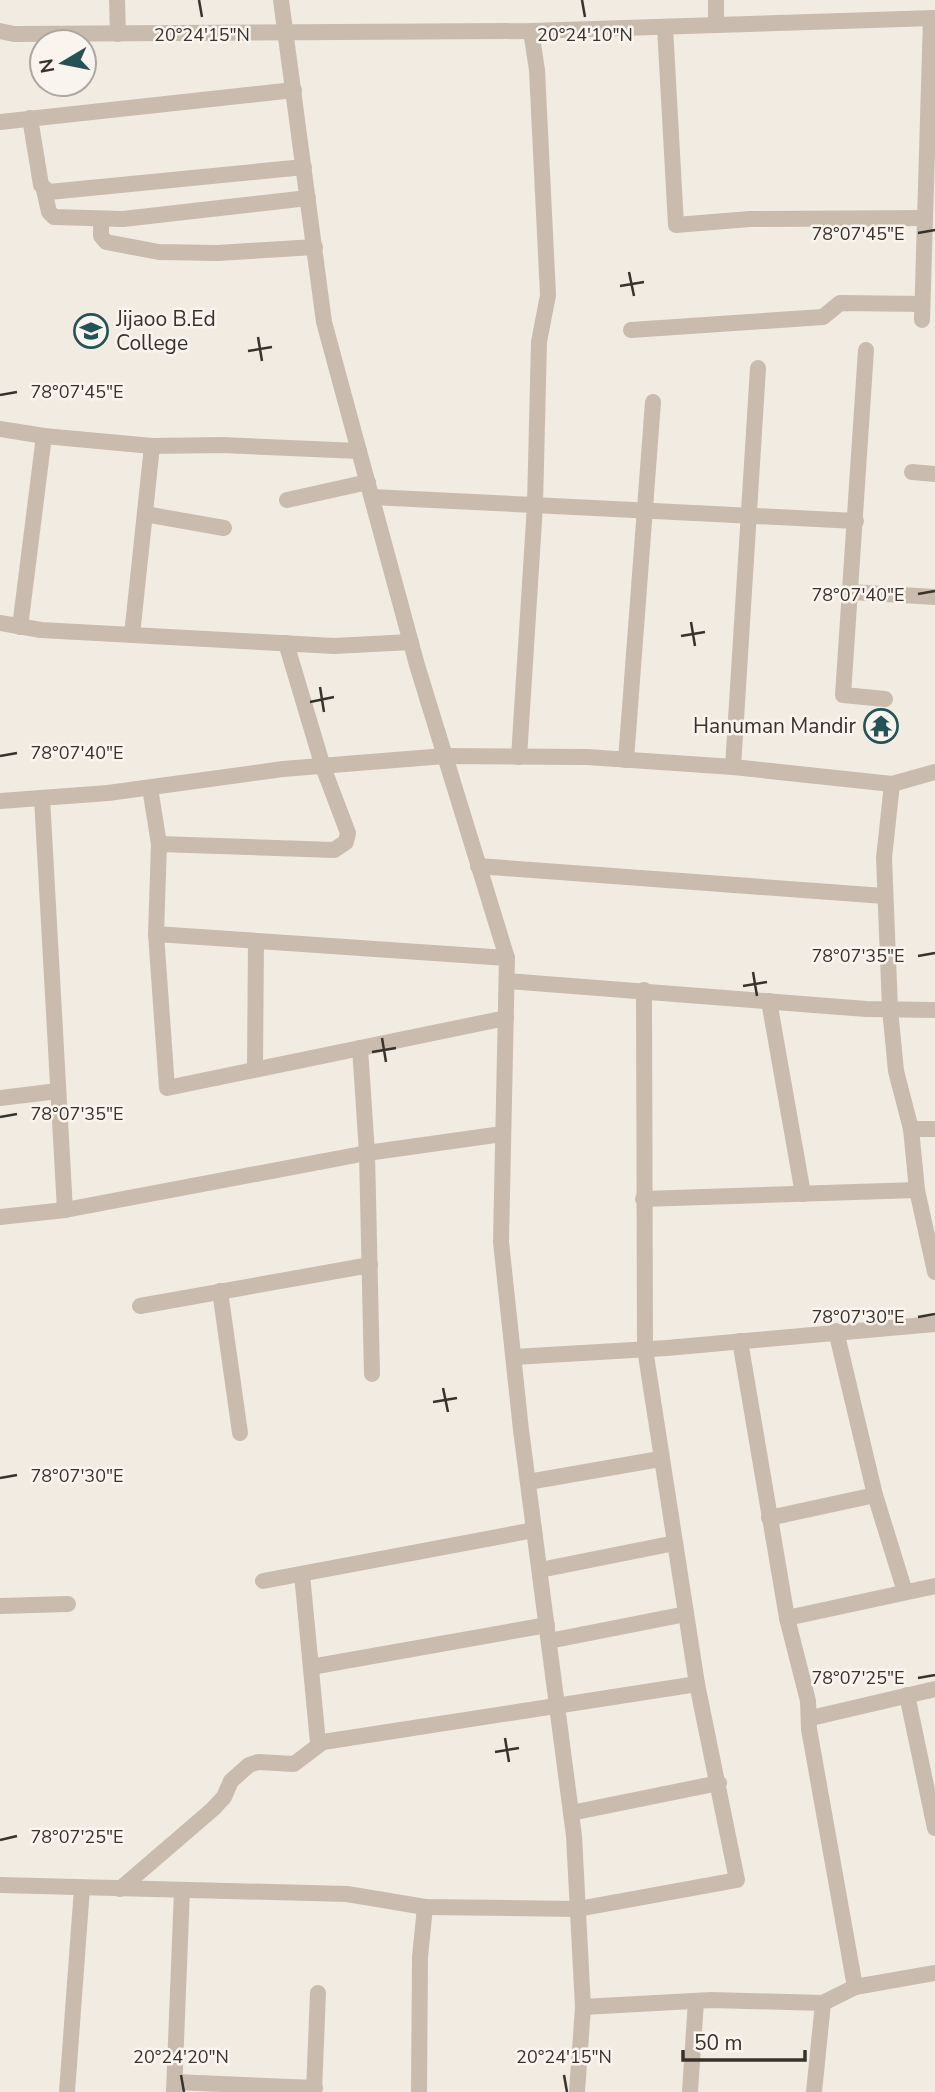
<svg xmlns="http://www.w3.org/2000/svg" width="935" height="2092" font-family="'Nunito Sans',sans-serif">
	<rect width="100%" height="100%" fill="#f2ebe2"/>
	<g fill="none" stroke-linecap="round" stroke-linejoin="round">
		<g stroke="#c9bcae" stroke-width="16">
			<path d="M 117,0 L 118,34"/>
			<path d="M 281,0 L 324,322 L 417,665 L 507,958 L 501,1242 L 521,1430 L 574,1836 L 583,2007 L 577,2092"/>
			<path d="M 716,0 L 716,25"/>
			<path d="M 665,27 L 676,225 L 750,219 L 925,218"/>
			<path d="M 0,31 L 14,34 L 531,31 L 935,18"/>
			<path d="M 30,118 L 41,185 L 49,192 L 304,167"/>
			<path d="M 0,122 L 294,90"/>
			<path d="M 44,190 L 49,212 L 54,217 L 123,219 L 308,198"/>
			<path d="M 101,221 L 101,236 L 106,242 L 159,252 L 217,253 L 315,247"/>
			<path d="M 922,320 L 931,18"/>
			<path d="M 631,330 L 823,317 L 840,303 L 922,304"/>
			<path d="M 866,350 L 843,695 L 885,699"/>
			<path d="M 0,429 L 44,436 L 152,446 L 222,445 L 359,451"/>
			<path d="M 912,472 L 935,474"/>
			<path d="M 372,497 L 856,521"/>
			<path d="M 287,500 L 368,482"/>
			<path d="M 145,514 L 224,528"/>
			<path d="M 851,592 L 935,597"/>
			<path d="M 0,623 L 41,630 L 334,646 L 411,642"/>
			<path d="M 20,627 L 44,436"/>
			<path d="M 132,635 L 152,446"/>
			<path d="M 519,757 L 535,505 L 539,342 L 548,295 L 537,70 L 531,31"/>
			<path d="M 626,760 L 653,402"/>
			<path d="M 733,767 L 758,368"/>
			<path d="M 892,784 L 884,858 L 890,1009 L 896,1071 L 911,1129 L 917,1190 L 935,1272"/>
			<path d="M 150,788 L 159,844 L 156,934 L 167,1088 L 506,1018"/>
			<path d="M 42,798 L 65,1210"/>
			<path d="M 0,801 L 108,793 L 283,769 L 445,756 L 587,757 L 733,767 L 892,784 L 935,772"/>
			<path d="M 159,844 L 334,850 L 346,842 L 348,833 L 323,767 L 286,643"/>
			<path d="M 478,866 L 884,896"/>
			<path d="M 156,934 L 507,958"/>
			<path d="M 507,981 L 866,1009 L 935,1010"/>
			<path d="M 769,1001 L 803,1194"/>
			<path d="M 360,1048 L 367,1153 L 372,1374"/>
			<path d="M 255,1069 L 256,941"/>
			<path d="M 0,1098 L 58,1091"/>
			<path d="M 911,1129 L 935,1129"/>
			<path d="M 643,1199 L 917,1190"/>
			<path d="M 0,1217 L 65,1210 L 367,1153 L 502,1134"/>
			<path d="M 220,1291 L 240,1433"/>
			<path d="M 140,1306 L 370,1265"/>
			<path d="M 836,1331 L 875,1495 L 905,1592"/>
			<path d="M 740,1341 L 787,1618 L 808,1701 L 809,1729 L 855,1987"/>
			<path d="M 514,1357 L 667,1348 L 935,1324"/>
			<path d="M 528,1482 L 660,1459"/>
			<path d="M 769,1518 L 875,1495"/>
			<path d="M 540,1570 L 675,1543"/>
			<path d="M 302,1574 L 318,1743"/>
			<path d="M 263,1581 L 534,1530"/>
			<path d="M 0,1606 L 68,1604"/>
			<path d="M 787,1618 L 935,1586"/>
			<path d="M 549,1641 L 686,1614"/>
			<path d="M 311,1667 L 547,1625"/>
			<path d="M 907,1695 L 935,1828"/>
			<path d="M 811,1718 L 935,1689"/>
			<path d="M 571,1813 L 719,1783"/>
			<path d="M 0,1885 L 347,1894 L 425,1907 L 578,1909 L 737,1880 L 697,1684 L 645,1349 L 644,990"/>
			<path d="M 120,1889 L 213,1809 L 224,1797 L 231,1781 L 249,1765 L 258,1762 L 294,1764 L 323,1742 L 697,1684"/>
			<path d="M 583,2007 L 711,2000 L 823,2003 L 855,1987 L 935,1973"/>
			<path d="M 175,2082 L 315,2088"/>
			<path d="M 67,2092 L 82,1888"/>
			<path d="M 174,2092 L 182,1890"/>
			<path d="M 314,2092 L 318,1993"/>
			<path d="M 419,2092 L 420,1957 L 425,1907"/>
			<path d="M 690,2092 L 696,2001"/>
			<path d="M 814,2092 L 823,2003"/>
		</g>
	</g>
	<path fill="none" stroke="#39312c" stroke-width="2.5" d="M 199,0 L 202,17M 582,0 L 585,17M 918,233 L 935,230M 629,272 L 634,296M 620,286 L 644,282M 258,337 L 262,361M 248,351 L 272,347M 0,395 L 17,392M 918,594 L 935,591M 691,622 L 695,646M 681,636 L 705,632M 320,687 L 324,712M 310,702 L 334,697M 0,756 L 17,753M 918,956 L 935,953M 753,972 L 757,996M 743,986 L 767,982M 382,1038 L 386,1062M 372,1052 L 396,1048M 0,1117 L 17,1114M 918,1317 L 935,1314M 443,1388 L 448,1412M 433,1402 L 457,1398M 0,1478 L 17,1475M 918,1678 L 935,1675M 505,1738 L 509,1762M 495,1752 L 519,1748M 0,1840 L 17,1836M 181,2075 L 184,2092M 564,2075 L 567,2092"/>
	<defs>
		<g id="school-ring" transform="scale(1.75)"><circle r="9.5" fill="#f9f5ee" stroke="#255257" stroke-width="1.5"/><path d="M0-5L7-2L0 1L-7-2ZM-4 1L0 2.5L4 1V4Q0 6-4 4Z" fill="#255257"/></g>
		<g id="temple-ring" transform="scale(1.75)"><circle r="9.5" fill="#f9f5ee" stroke="#255257" stroke-width="1.5"/><path d="M0-6L5-2H3V0L6.5 2.5H4V6H1.5V3h-3V6H-4V2.5H-6.5L-3 0V-2H-5Z" fill="#255257"/></g>
	</defs>
	<g fill-rule="evenodd">
		<use href="#school-ring" x="91" y="331"/>
		<use href="#temple-ring" x="881" y="726"/>
	</g>
	<g text-anchor="middle" dominant-baseline="central" stroke-width="5" stroke-linejoin="round" paint-order="stroke">
		<g font-size="21" fill="#39312c" stroke="#f9f5ee" text-anchor="start">
			<text x="116" y="319">Jijaoo B.Ed<tspan x="116" dy="24">College</tspan></text>
			<text x="856" y="726" text-anchor="end">Hanuman Mandir</text>
		</g>
	</g>
	<g font-size="18" text-anchor="middle" fill="#39312c" stroke="#f9f5ee" stroke-width="5" stroke-linejoin="round" paint-order="stroke">
		<text x="202" y="41">20°24'15"N</text>
		<text x="585" y="41">20°24'10"N</text>
		<text x="858" y="240">78°07'45"E</text>
		<text x="77" y="398">78°07'45"E</text>
		<text x="858" y="601">78°07'40"E</text>
		<text x="77" y="759">78°07'40"E</text>
		<text x="858" y="962">78°07'35"E</text>
		<text x="77" y="1120">78°07'35"E</text>
		<text x="858" y="1323">78°07'30"E</text>
		<text x="77" y="1482">78°07'30"E</text>
		<text x="858" y="1684">78°07'25"E</text>
		<text x="77" y="1843">78°07'25"E</text>
		<text x="181" y="2063">20°24'20"N</text>
		<text x="564" y="2063">20°24'15"N</text>
	</g>
	<g transform="translate(63 63) rotate(260)"><circle r="33" fill="#f9f5ee" stroke="#aca7a0" stroke-width="2"/>
	<path d="M0-5L12 26L0 18L-12 26Z" fill="#255257"/>
	<text y="-10" font-size="19" font-weight="bold" text-anchor="middle" fill="#39312c">N</text>
	</g>
	<path d="M683 2050v10h122v-10" fill="none" stroke="#39312c" stroke-width="3.5"/>
	<text x="694" y="2050" font-size="21" fill="#39312c" stroke="#f9f5ee" stroke-width="5" paint-order="stroke">50 m</text>
</svg>
